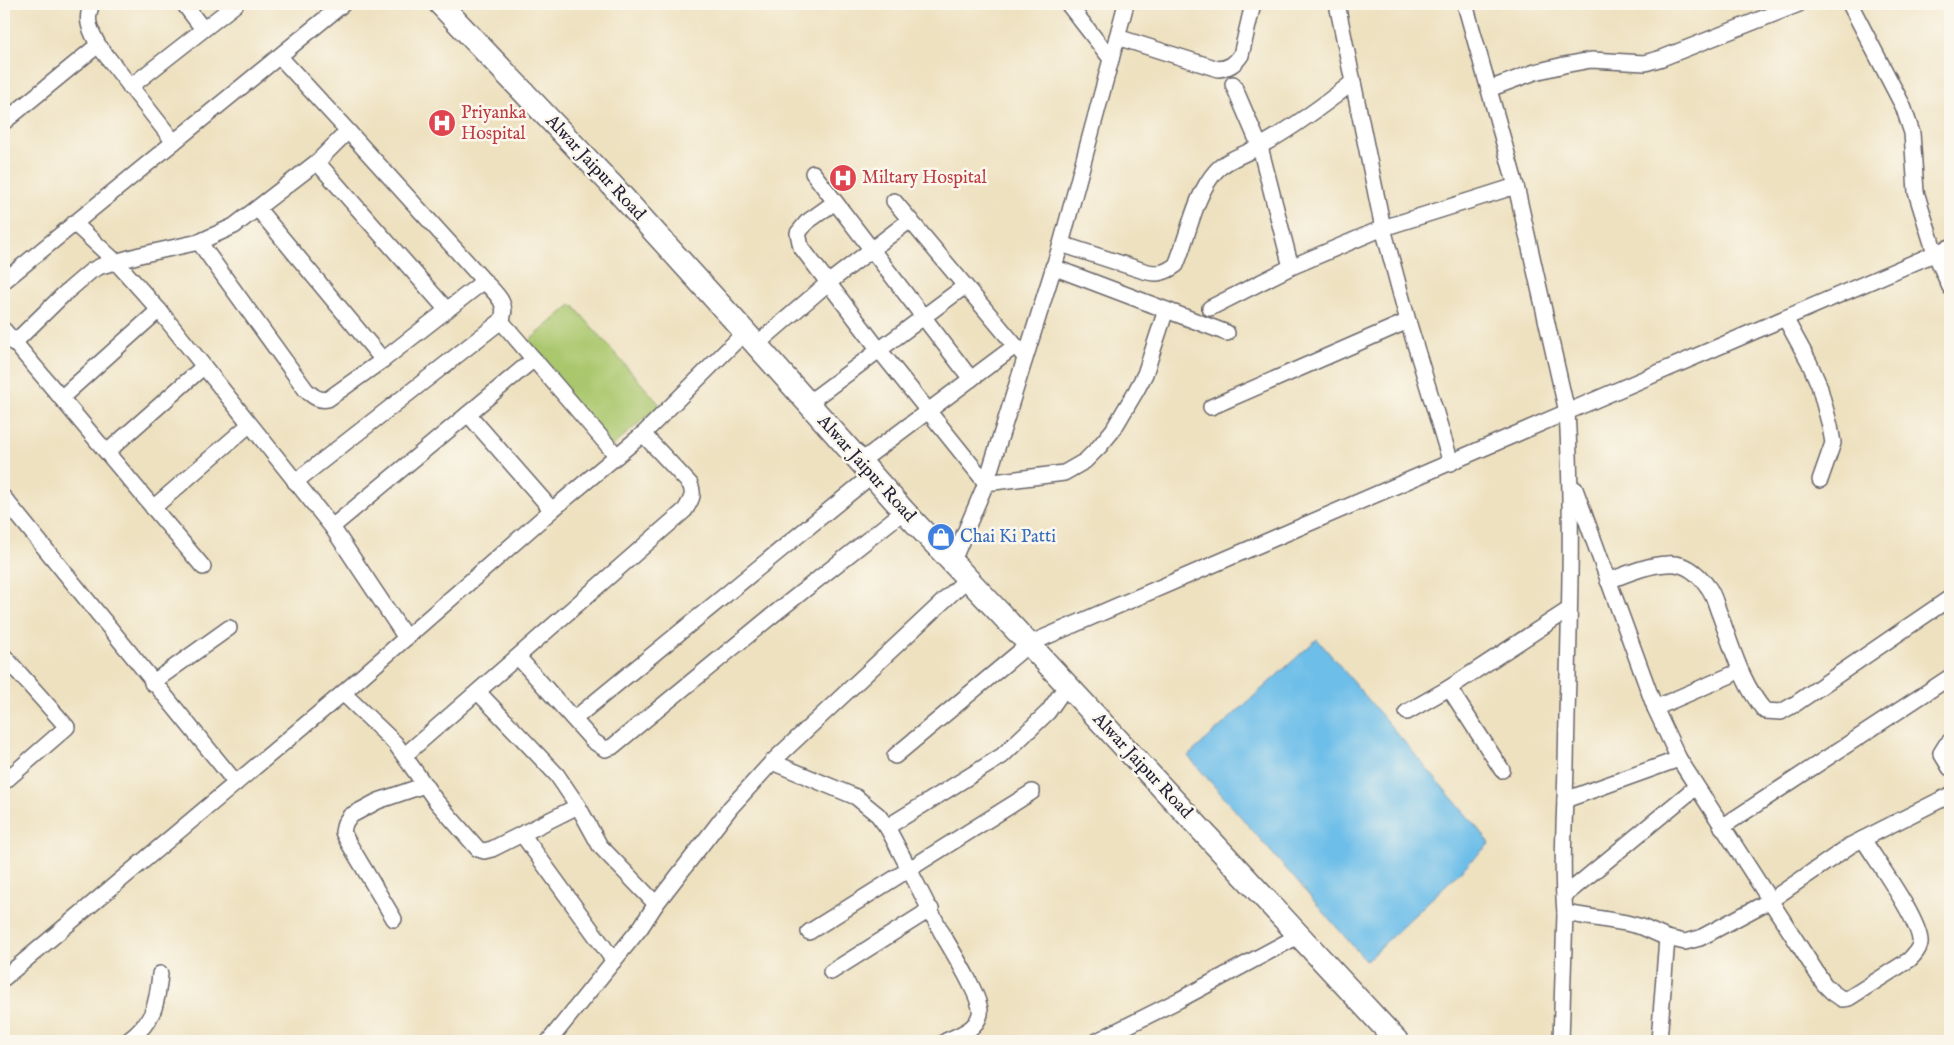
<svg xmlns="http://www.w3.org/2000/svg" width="1954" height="1045" font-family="'IM FELL English',serif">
	<rect width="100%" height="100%" fill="#fbf7ec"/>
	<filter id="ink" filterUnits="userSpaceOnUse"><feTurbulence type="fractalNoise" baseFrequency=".02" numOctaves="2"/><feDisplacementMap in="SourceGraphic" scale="10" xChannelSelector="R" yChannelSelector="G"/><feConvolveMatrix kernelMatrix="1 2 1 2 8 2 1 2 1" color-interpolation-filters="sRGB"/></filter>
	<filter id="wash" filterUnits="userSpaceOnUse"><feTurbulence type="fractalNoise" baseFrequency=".0096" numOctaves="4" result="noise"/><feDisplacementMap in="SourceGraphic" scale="20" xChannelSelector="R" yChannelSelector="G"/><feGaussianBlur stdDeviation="1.12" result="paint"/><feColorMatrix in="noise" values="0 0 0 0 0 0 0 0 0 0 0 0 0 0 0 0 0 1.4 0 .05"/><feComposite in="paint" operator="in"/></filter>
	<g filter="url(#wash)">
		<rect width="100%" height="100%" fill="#eee1c0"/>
		<path fill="#aac76d" stroke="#667454" d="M 572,304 L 660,405 L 610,448 L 522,347 Z"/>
		<path fill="#6dbee9" stroke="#487092" d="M 1317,639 L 1490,843 L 1366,961 L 1188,756 Z"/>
	</g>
	<g filter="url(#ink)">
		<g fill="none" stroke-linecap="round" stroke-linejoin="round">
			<g stroke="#69656a" stroke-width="18">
				<g id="minor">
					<path d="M 92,4 C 84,21 91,30 98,45 L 174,142"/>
					<path d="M 184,4 L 203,29"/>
					<path d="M 1068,4 L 1111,59"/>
					<path d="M 1337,4 L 1383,228 L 1408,321 L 1451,463"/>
					<path d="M 1850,4 L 1903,106 L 1912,133 L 1916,192 L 1935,253 L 1950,287"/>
					<path d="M 1117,37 L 1218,69 C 1229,68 1235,64 1241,55 L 1253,4"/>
					<path d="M 280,57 L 348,131"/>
					<path d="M 1233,84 L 1260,147 L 1291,267"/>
					<path d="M 130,87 L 236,4"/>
					<path d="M 1489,89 L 1535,72 L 1564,65 L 1591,60 L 1645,63 L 1662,58 L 1799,4"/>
					<path d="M 4,122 L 98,45"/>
					<path d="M 317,162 L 447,310"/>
					<path d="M 813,173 L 971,379"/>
					<path d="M 894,201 L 1024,356"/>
					<path d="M 835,202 L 807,222 L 798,233 L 801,247 L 880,351 L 986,483 L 1064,473 L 1085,461 L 1099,447 L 1113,430 L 1136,391 L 1145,374 L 1166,310"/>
					<path d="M 258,209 L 383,360"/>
					<path d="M 74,223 L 116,262 L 159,310 L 332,527 L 406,638"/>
					<path d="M 199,242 L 306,390 C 313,396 318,401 328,399 L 383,360 L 484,281"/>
					<path d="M 1061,244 L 1144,271 C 1157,275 1165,273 1176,265 C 1188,237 1195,194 1216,171 C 1228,158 1247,154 1262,145 C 1294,127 1324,105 1353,82"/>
					<path d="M 1053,267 L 1227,333"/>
					<path d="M 4,281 L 343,4"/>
					<path d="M 1210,308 L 1291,267 L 1383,228 L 1516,186"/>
					<path d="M 1785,318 L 1809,362 L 1819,385 L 1830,426 L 1833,443 L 1820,480"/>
					<path d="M 501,321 L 617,456"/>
					<path d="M 4,330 L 203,567"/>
					<path d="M 14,343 L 63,295 L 91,271 L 101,266 L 140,255 L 199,242 L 234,226 L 317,162 L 348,131 L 484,281 C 495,293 510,304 501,321 L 295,482"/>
					<path d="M 756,345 L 828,283 L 910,220"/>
					<path d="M 61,398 L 159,310"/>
					<path d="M 808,403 L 965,286"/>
					<path d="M 1211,407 L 1408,321"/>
					<path d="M 468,414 L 552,510"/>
					<path d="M 107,452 L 203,367"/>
					<path d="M 860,462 L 1015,346"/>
					<path d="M 1575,489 L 1655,708 L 1679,759 L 1824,984 L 1832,992 L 1842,999 L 1849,998 L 1909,960 C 1914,955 1918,951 1920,944 C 1923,924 1875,859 1863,839"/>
					<path d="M 4,498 L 236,783"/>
					<path d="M 153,508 L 249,425"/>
					<path d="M 332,527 L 534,359"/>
					<path d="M 952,563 L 986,483 L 1061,244 L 1126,4"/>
					<path d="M 1608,581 C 1627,574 1647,565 1667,564 C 1684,562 1698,573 1708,587 C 1714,594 1716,606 1720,615 C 1732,647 1742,685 1765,711 L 1781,712 L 1795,704 L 1950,598"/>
					<path d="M 4,656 L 67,727 L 4,782"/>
					<path d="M 518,657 L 593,741 L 605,749 L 612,747 L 769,618 L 904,511"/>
					<path d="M 152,683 L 229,628"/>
					<path d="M 1449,688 L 1502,770"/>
					<path d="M 478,692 L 557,775 L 578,806 L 600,846 L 656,904"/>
					<path d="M 343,693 L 395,743 L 436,801 L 478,849 L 484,851 L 492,849 L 578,806"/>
					<path d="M 1655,708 L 1731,675"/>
					<path d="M 1407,712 L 1449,688 L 1568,610"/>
					<path d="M 574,719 L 872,475"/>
					<path d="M 1950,741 L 1946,745 L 1941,753 L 1950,768"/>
					<path d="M 405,755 L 685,510 C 691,500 695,495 690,484 L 643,434"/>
					<path d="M 895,756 L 1029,644 L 1567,412 L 1516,186 L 1465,4"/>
					<path d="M 772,762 L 856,797 L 878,815 L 887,827 C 906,862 924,899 943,935 C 951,949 983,1000 980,1014 C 977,1029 959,1035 946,1041"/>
					<path d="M 1565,800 L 1679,759"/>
					<path d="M 887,827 L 1002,756 L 1048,712 L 1067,685"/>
					<path d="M 1722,827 L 1950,677"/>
					<path d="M 522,834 L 614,961"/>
					<path d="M 1564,896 L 1696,787"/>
					<path d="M 1565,913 L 1626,923 L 1642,927 L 1667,938 L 1685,942 L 1700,938 L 1771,900 L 1851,845 L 1950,795"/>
					<path d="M 394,919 L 348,842 L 343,832 L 345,823 L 350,816 L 378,801 L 425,785"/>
					<path d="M 809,932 L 1032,792"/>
					<path d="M 831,972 L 931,909"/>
					<path d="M 4,978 L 343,693 L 552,510 L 643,434 L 745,332"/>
					<path d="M 128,1041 C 154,1021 157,1005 160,974"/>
					<path d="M 549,1041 L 641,927 L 656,904 L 731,807 L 772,762 L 967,579"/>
					<path d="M 1097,1041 L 1179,1000 L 1298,936"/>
					<path d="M 1561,1041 L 1565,913 C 1561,864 1565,814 1566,765 C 1568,647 1574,529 1567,412 L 1950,247"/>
					<path d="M 1659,1041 L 1667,938"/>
				</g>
			</g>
			<g stroke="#69656a" stroke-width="25">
				<path id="secondary" d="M 440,4 L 610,183 L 745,332 L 904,511 L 1029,644 L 1397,1041"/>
			</g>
			<use href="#minor" stroke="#fff" stroke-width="15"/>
			<use href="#secondary" stroke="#fff" stroke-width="22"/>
		</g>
	</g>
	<defs>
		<g id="hospital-disc" transform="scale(1.4375)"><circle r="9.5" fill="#e0444e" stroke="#fbf7ec"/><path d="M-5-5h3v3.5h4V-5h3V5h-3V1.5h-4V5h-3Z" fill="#fff"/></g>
		<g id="shop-disc" transform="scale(1.4375)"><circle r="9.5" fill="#3f7fe0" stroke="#fbf7ec"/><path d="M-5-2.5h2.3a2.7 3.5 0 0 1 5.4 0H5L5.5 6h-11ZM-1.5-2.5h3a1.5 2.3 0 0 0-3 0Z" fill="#fff"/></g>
	</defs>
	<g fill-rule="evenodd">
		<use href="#hospital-disc" x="442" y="123"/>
		<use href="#hospital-disc" x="843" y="178"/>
		<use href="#shop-disc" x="941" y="537"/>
	</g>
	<g text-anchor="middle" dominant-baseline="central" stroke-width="5" stroke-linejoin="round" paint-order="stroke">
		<g font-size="18" fill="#be3a42" stroke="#fbf7ec" text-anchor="start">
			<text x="461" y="113">Priyanka<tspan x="461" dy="21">Hospital</tspan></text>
			<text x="862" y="178">Miltary Hospital</text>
		</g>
		<g font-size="18" fill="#22223b" stroke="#fbf7ec">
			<text transform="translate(595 168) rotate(47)">Alwar Jaipur Road</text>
			<text transform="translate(866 469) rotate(48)">Alwar Jaipur Road</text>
			<text transform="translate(1142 766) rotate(47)">Alwar Jaipur Road</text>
		</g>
		<g font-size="18" fill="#366cbe" stroke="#fbf7ec" text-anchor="start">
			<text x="960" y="537">Chai Ki Patti</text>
		</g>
	</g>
	<rect width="1954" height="1045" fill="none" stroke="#fbf7ec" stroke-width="20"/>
</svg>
